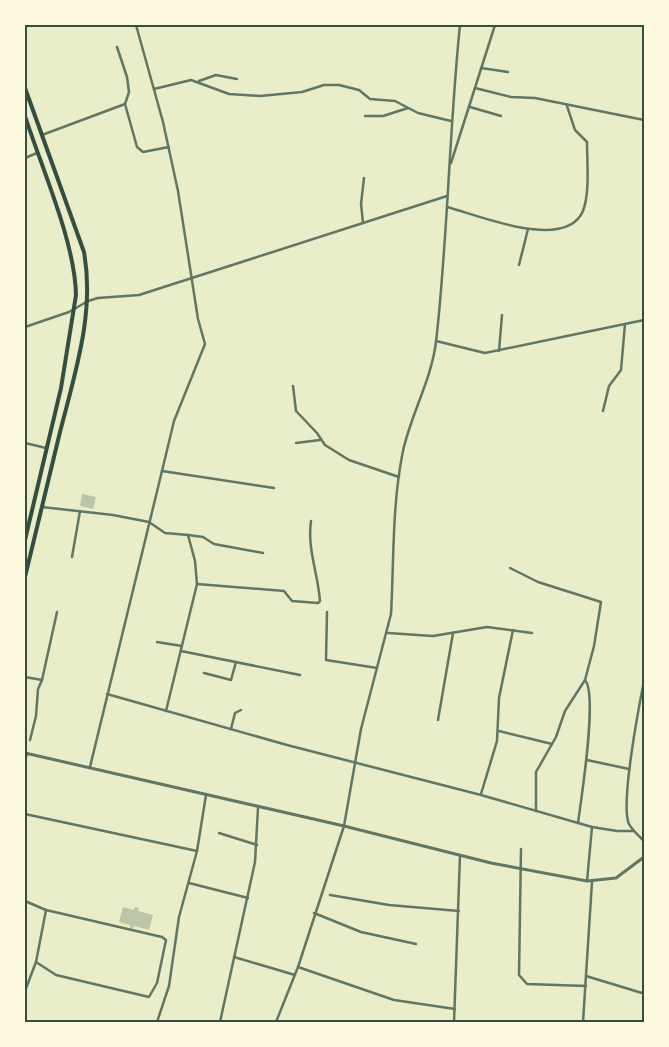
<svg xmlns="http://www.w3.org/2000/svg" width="669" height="1047" font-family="Poppins,sans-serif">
	<rect width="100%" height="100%" fill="#e9edc9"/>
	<g fill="#bcc5a7">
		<path d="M 82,494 L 96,497 L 93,509 L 80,506 Z"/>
		<path d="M 123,907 L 134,910 L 135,907 L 139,908 L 138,911 L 153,915 L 149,930 L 134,926 L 133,929 L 130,928 L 130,925 L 119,922 Z"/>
	</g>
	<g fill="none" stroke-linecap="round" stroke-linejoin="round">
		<g stroke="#617663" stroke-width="2.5">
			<path d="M 136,25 L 163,122 L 178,191 L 198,319 L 205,344 L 174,421 L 162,471"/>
			<path d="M 117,47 L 127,77 L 129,92 L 125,104 L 137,147 L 143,152 L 169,147"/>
			<path d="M 481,68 L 508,72"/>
			<path d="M 199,81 L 216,75 L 237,79"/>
			<path d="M 475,88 L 511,97 L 535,98 L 644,120"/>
			<path d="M 154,89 L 191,80 L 229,94 L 260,96 L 302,92 L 324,85 L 339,85 L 359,90 L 370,99 L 395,101 L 418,113 L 451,121"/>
			<path d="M 470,107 L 501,116"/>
			<path d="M 365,116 L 383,116 L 408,108"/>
			<path d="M 42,135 L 125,104"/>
			<path d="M 25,158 L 37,153"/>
			<path d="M 451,163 L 495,25"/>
			<path d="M 447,207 C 478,215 565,252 583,211 C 590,192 587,163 587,142 L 575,130 L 567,106"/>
			<path d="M 363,223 L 361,204 L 364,178"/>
			<path d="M 519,265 L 528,229"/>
			<path d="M 25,327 L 69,312 L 88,301 L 98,298 L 139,295 L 447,196"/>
			<path d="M 436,341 L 485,353 L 644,320"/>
			<path d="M 499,351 L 502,315"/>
			<path d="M 293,386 L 296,411 L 317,433 L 325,445 L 349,460 L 399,477"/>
			<path d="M 603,411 L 609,386 L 621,370 L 625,324"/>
			<path d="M 25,443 L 46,448"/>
			<path d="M 296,443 L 320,440"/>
			<path d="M 42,507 L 113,515 L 149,522 L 165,533 L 188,535 L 195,561 L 197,584 L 166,711"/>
			<path d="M 188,535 L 203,537 L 214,544 L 263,553"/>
			<path d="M 72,557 L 80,511"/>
			<path d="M 510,568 L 538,582 L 601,602 L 594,646 L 585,680 L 565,711 L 556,737 L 536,772 L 536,811"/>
			<path d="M 197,584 L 284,591 L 292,601 L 318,603 L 320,601 C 318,573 307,549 311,521"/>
			<path d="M 327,612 L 326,660 L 377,668"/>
			<path d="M 388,633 L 433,636 L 487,627 L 532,633"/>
			<path d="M 157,642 L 182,646"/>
			<path d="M 181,651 L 300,675"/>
			<path d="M 204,673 L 231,680 L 236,662"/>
			<path d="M 25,677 L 42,680 L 57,612"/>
			<path d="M 644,681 C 639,706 620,805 629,824 C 632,830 639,836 644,841"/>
			<path d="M 107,694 L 287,745 L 481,795 L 592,827 L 617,831 L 634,831"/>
			<path d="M 438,720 L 453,633"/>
			<path d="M 231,729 L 235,713 L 241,710"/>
			<path d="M 499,731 L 552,744"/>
			<path d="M 30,740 L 36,716 L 38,689 L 42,680"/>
			<path d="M 25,760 L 27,754"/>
			<path d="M 587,760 L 629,769"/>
			<path d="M 90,767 L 162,471 L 274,488"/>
			<path d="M 481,794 L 497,741 L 499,698 L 513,630"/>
			<path d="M 25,814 L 197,851"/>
			<path d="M 578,823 C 581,800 598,694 585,680"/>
			<path d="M 219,833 L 257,845"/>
			<path d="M 521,849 L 519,975 L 527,984 L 586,986"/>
			<path d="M 587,881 L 592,827"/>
			<path d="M 189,883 L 248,898"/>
			<path d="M 330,895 L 389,905 L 459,911"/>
			<path d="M 25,901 L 46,910 L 162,937 L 166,940 L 157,983 L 149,997 L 56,975 L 36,962"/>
			<path d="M 314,913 L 361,932 L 416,944"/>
			<path d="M 234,957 L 295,975"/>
			<path d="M 298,967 L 394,1000 L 455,1009"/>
			<path d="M 586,976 L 642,993"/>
			<path d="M 25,991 L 36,962 L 46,910"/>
			<path d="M 157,1022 L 169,986 L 179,917 L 197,851 L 206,795"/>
			<path d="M 220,1022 L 255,862 L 258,808"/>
			<path d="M 276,1022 L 298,967 L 344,826 L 361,729 L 391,614 C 394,560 392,504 403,451 C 411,414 431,381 436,342 C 448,237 449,131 460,25"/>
			<path d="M 454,1022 L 460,855"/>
			<path d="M 583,1022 L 592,882"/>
		</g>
		<path stroke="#617663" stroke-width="3" d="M 25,753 L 344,826 L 491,863 L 587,881 L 616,878 L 644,857"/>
		<g stroke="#344e41" stroke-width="4">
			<path d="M 25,88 L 84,252 C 95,313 75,373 60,432 C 48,480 37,529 25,577"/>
			<path d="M 25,116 C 42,169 75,242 76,295 L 61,388 L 25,540"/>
		</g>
	</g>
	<rect width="669" height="1047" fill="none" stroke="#fefae0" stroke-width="52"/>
	<rect x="26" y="26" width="617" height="995" fill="none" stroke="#344e41" stroke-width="2"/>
</svg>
